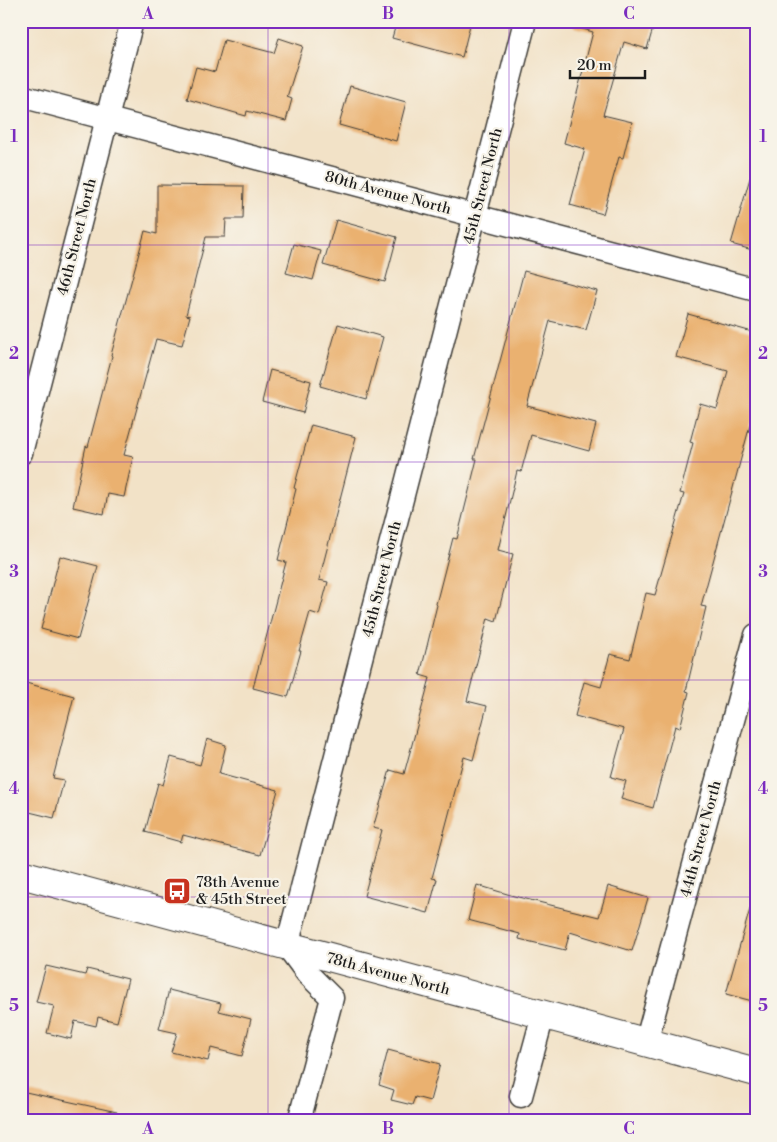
<svg xmlns="http://www.w3.org/2000/svg" width="777" height="1142" font-family="'Libre Bodoni',serif">
	<rect width="100%" height="100%" fill="#f7f3e8"/>
	<filter id="ink" filterUnits="userSpaceOnUse"><feTurbulence type="fractalNoise" baseFrequency=".02" numOctaves="2"/><feDisplacementMap in="SourceGraphic" scale="10" xChannelSelector="R" yChannelSelector="G"/><feConvolveMatrix kernelMatrix="1 2 1 2 8 2 1 2 1" color-interpolation-filters="sRGB"/></filter>
	<filter id="wash" filterUnits="userSpaceOnUse"><feTurbulence type="fractalNoise" baseFrequency=".0096" numOctaves="4" result="noise"/><feDisplacementMap in="SourceGraphic" scale="20" xChannelSelector="R" yChannelSelector="G"/><feGaussianBlur stdDeviation="1.12" result="paint"/><feColorMatrix in="noise" values="0 0 0 0 0 0 0 0 0 0 0 0 0 0 0 0 0 1.4 0 .05"/><feComposite in="paint" operator="in"/></filter>
	<g filter="url(#wash)">
		<rect width="100%" height="100%" fill="#f2e2c7"/>
		<g id="blocks">
			<g fill="#eab170">
				<path d="M 397,21 L 471,21 L 462,57 L 392,38 Z"/>
				<path d="M 573,21 L 655,21 L 647,49 L 624,42 L 603,115 L 632,122 L 623,158 L 619,157 L 603,214 L 570,205 L 585,149 L 564,143 L 593,32 L 572,26 Z"/>
				<path d="M 279,38 L 303,46 L 287,97 L 292,99 L 286,121 L 247,111 L 246,116 L 187,99 L 196,67 L 215,72 L 224,40 L 274,53 Z"/>
				<path d="M 350,86 L 406,102 L 396,141 L 339,125 Z"/>
				<path d="M 750,178 L 756,179 L 756,251 L 731,244 Z"/>
				<path d="M 157,185 L 244,186 L 243,219 L 226,219 L 225,237 L 206,237 L 186,315 L 190,316 L 182,345 L 156,339 L 124,455 L 133,457 L 124,497 L 108,494 L 104,514 L 73,507 L 86,446 L 88,447 L 112,356 L 111,355 L 145,231 L 157,234 Z"/>
				<path d="M 336,220 L 397,237 L 385,282 L 323,265 Z"/>
				<path d="M 294,244 L 321,251 L 313,280 L 286,273 Z"/>
				<path d="M 524,271 L 597,291 L 586,330 L 550,321 L 527,406 L 596,424 L 589,451 L 531,435 L 521,472 L 517,471 L 498,550 L 513,554 L 496,621 L 488,618 L 467,701 L 487,706 L 473,760 L 464,757 L 432,878 L 437,879 L 428,913 L 364,896 L 382,830 L 373,828 L 390,770 L 404,774 L 430,678 L 420,675 L 437,605 L 436,604 L 453,538 L 457,539 L 477,459 L 474,459 Z"/>
				<path d="M 688,314 L 756,333 L 756,403 L 701,606 L 706,607 L 686,691 L 689,692 L 680,728 L 675,726 L 653,808 L 621,799 L 626,781 L 611,777 L 624,729 L 575,716 L 584,682 L 601,687 L 610,654 L 630,659 L 646,593 L 655,595 L 684,494 L 680,493 L 693,443 L 690,442 L 700,404 L 717,409 L 728,371 L 676,357 Z"/>
				<path d="M 338,324 L 383,337 L 366,399 L 320,386 Z"/>
				<path d="M 270,370 L 311,381 L 303,413 L 262,402 Z"/>
				<path d="M 311,425 L 356,437 L 319,580 L 328,582 L 319,615 L 310,612 L 299,651 L 301,651 L 288,697 L 253,688 L 286,562 L 278,560 L 296,489 L 294,488 Z"/>
				<path d="M 60,556 L 98,566 L 78,639 L 41,629 Z"/>
				<path d="M 26,683 L 74,696 L 53,778 L 64,780 L 54,818 L 21,810 L 21,703 Z"/>
				<path d="M 207,739 L 226,745 L 219,774 L 278,790 L 260,855 L 183,835 L 181,842 L 145,832 L 158,783 L 163,785 L 171,757 L 200,765 Z"/>
				<path d="M 477,885 L 514,896 L 599,917 L 608,886 L 648,898 L 632,951 L 570,932 L 565,950 L 519,939 L 520,934 L 468,920 Z"/>
				<path d="M 750,909 L 756,910 L 756,1002 L 726,994 Z"/>
				<path d="M 46,966 L 85,975 L 87,969 L 128,979 L 117,1022 L 98,1017 L 96,1026 L 75,1021 L 71,1039 L 47,1033 L 54,1006 L 36,1002 Z"/>
				<path d="M 169,990 L 221,1003 L 219,1011 L 251,1019 L 242,1056 L 211,1048 L 208,1061 L 171,1052 L 177,1033 L 159,1029 Z"/>
				<path d="M 388,1050 L 440,1064 L 430,1101 L 415,1097 L 412,1105 L 391,1100 L 394,1090 L 379,1085 Z"/>
				<path d="M 21,1091 L 117,1112 L 116,1121 L 21,1121 Z"/>
			</g>
		</g>
	</g>
	<g filter="url(#ink)">
		<use href="#blocks" fill-opacity="0" stroke="#3c3a36" stroke-width="1"/>
		<g fill="none" stroke-linecap="round" stroke-linejoin="round">
			<g stroke="#3c3a36" stroke-width="25">
				<g id="minor">
					<path d="M 21,96 L 756,290"/>
					<path d="M 21,453 L 132,21"/>
					<path d="M 646,1043 L 756,635"/>
					<path d="M 521,1096 L 543,1015"/>
					<path d="M 299,1121 L 332,998 L 307,973 L 287,946 L 525,21"/>
				</g>
			</g>
			<g stroke="#3c3a36" stroke-width="30">
				<path id="tertiary" d="M 21,874 L 756,1072"/>
			</g>
			<use href="#minor" stroke="#fff" stroke-width="22"/>
			<use href="#tertiary" stroke="#fff" stroke-width="28"/>
		</g>
	</g>
	<path fill="none" stroke="#7b2cbf" stroke-width="1" stroke-opacity="0.55" d="M 268,21 L 268,1121M 509,21 L 509,1121M 21,245 L 756,245M 21,462 L 756,462M 21,680 L 756,680M 21,897 L 756,897"/>
	<defs>
		<g id="bus-square" transform="scale(1.4375)"><rect x="-9" y="-9" width="18" height="18" rx="4" fill="#c8321e" stroke="#f7f3e8"/><path d="M-5-6H5V4H4V6H2V4H-2V6H-4V4H-5ZM-3.5-4V0h7V-4ZM-3.5 1.2v1.5H-2V1.2ZM2 1.2v1.5H3.5V1.2Z" fill="#fff"/></g>
	</defs>
	<g fill-rule="evenodd">
		<use href="#bus-square" x="177" y="891"/>
	</g>
	<g text-anchor="middle" dominant-baseline="central" stroke-width="4.5" stroke-linejoin="round" paint-order="stroke">
		<g font-size="15" fill="#1c1c1c" stroke="#f7f3e8">
			<text transform="translate(483 186) rotate(-76)">45th Street North</text>
			<text transform="translate(388 193) rotate(15)">80th Avenue North</text>
			<text transform="translate(77 237) rotate(-76)">46th Street North</text>
			<text transform="translate(382 579) rotate(-76)">45th Street North</text>
			<text transform="translate(701 839) rotate(-75)">44th Street North</text>
			<text transform="translate(388 974) rotate(15)">78th Avenue North</text>
		</g>
		<g font-size="15" fill="#1c1c1c" stroke="#f7f3e8" text-anchor="start">
			<text x="196" y="882">78th Avenue<tspan x="196" dy="17">&amp; 45th Street</tspan></text>
		</g>
	</g>
	<rect width="777" height="1142" fill="none" stroke="#f7f3e8" stroke-width="55"/>
	<path d="M570 70v8h75v-8" fill="none" stroke="#1c1c1c" stroke-width="2.5"/>
	<text x="577" y="70" font-size="15" fill="#1c1c1c" stroke="#f7f3e8" stroke-width="4" paint-order="stroke">20 m</text>
	<rect x="28" y="28" width="722" height="1086" fill="none" stroke="#7b2cbf" stroke-width="2"/>
	<g font-size="16" text-anchor="middle" font-weight="bold" fill="#7b2cbf">
		<text x="148" y="19">A</text>
		<text x="388" y="19">B</text>
		<text x="629" y="19">C</text>
		<text x="14" y="142">1</text>
		<text x="763" y="142">1</text>
		<text x="14" y="359">2</text>
		<text x="763" y="359">2</text>
		<text x="14" y="577">3</text>
		<text x="763" y="577">3</text>
		<text x="14" y="794">4</text>
		<text x="763" y="794">4</text>
		<text x="14" y="1011">5</text>
		<text x="763" y="1011">5</text>
		<text x="148" y="1134">A</text>
		<text x="388" y="1134">B</text>
		<text x="629" y="1134">C</text>
	</g>
</svg>
